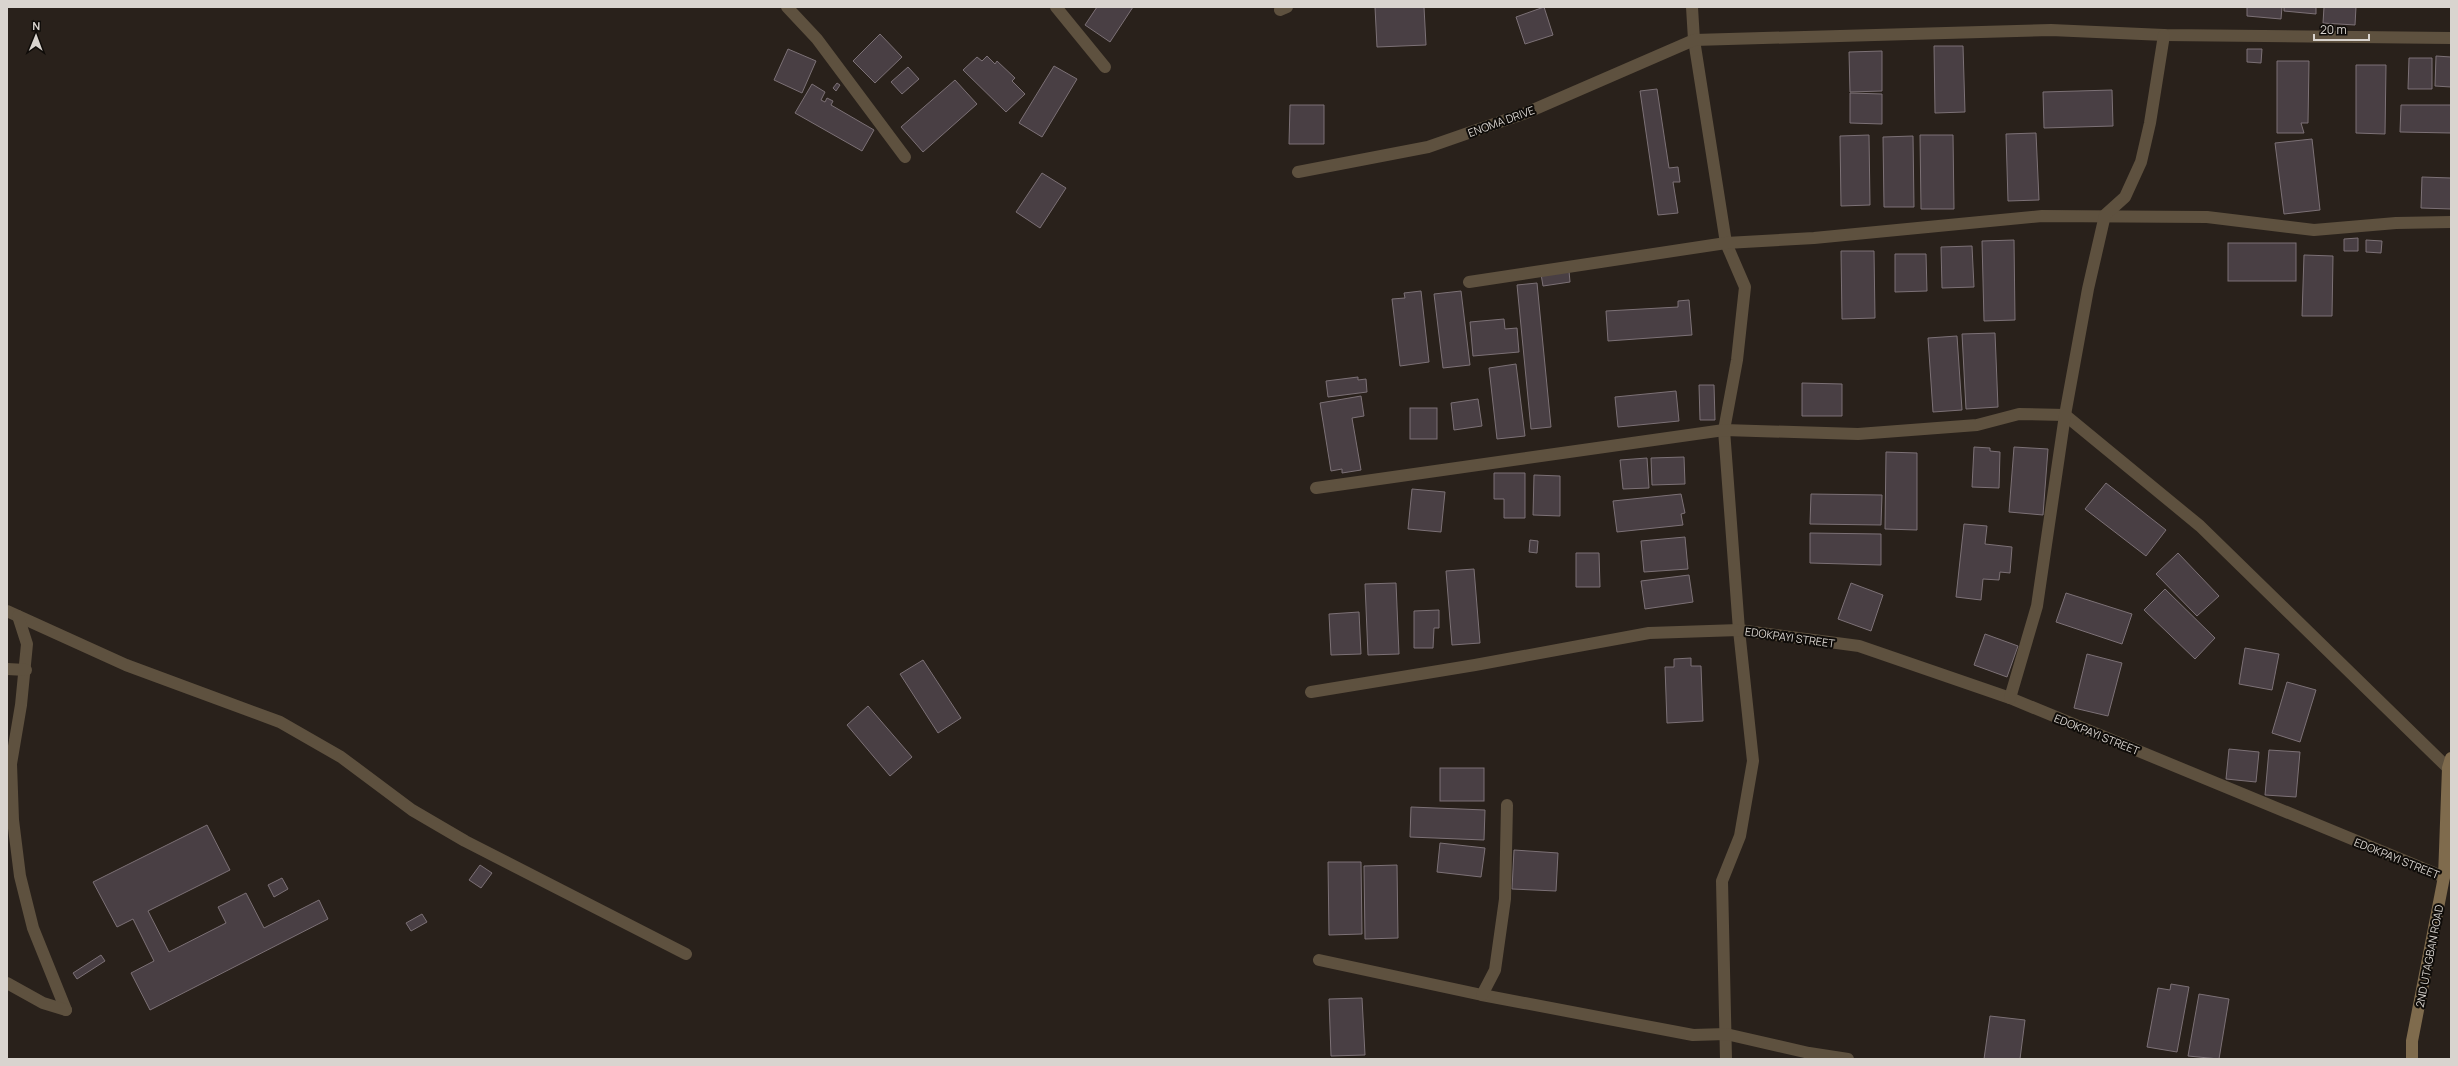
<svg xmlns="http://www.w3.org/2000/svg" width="2458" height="1066" font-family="Manrope,sans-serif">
	<rect width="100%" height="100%" fill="#29211b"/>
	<g fill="#493f44" stroke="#7c7176">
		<path d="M 1097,7 L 1133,7 L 1110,42 L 1085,25 Z"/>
		<path d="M 1375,7 L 1424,7 L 1426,45 L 1377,47 Z"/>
		<path d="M 1544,7 L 1553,35 L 1525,44 L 1516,17 Z"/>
		<path d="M 2247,7 L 2282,7 L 2281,19 L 2247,16 Z"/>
		<path d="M 2284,7 L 2316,7 L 2316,14 L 2284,11 Z"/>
		<path d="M 2324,7 L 2356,7 L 2355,25 L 2323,23 Z"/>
		<path d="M 880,34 L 902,57 L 875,83 L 853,61 Z"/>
		<path d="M 1934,46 L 1963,46 L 1965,112 L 1935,113 Z"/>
		<path d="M 788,49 L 816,61 L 802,93 L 774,80 Z"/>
		<path d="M 2247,49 L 2262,49 L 2261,63 L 2247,62 Z"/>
		<path d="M 1882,51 L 1882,91 L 1850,92 L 1849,52 Z"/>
		<path d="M 987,56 L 995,64 L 997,61 L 1015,78 L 1012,81 L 1025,94 L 1006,112 L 963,70 L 977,57 L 982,61 Z"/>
		<path d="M 2436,56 L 2451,57 L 2451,87 L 2435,86 Z"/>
		<path d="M 2409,58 L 2432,58 L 2432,89 L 2408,89 Z"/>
		<path d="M 2277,61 L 2309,61 L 2308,123 L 2301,123 L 2304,133 L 2277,133 Z"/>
		<path d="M 2356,65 L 2386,65 L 2385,134 L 2356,133 Z"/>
		<path d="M 1054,66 L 1077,79 L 1042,137 L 1019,123 Z"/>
		<path d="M 908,67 L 919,79 L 902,94 L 891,82 Z"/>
		<path d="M 955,80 L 977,104 L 923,152 L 901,127 Z"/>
		<path d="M 837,83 L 840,85 L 836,91 L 833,88 Z"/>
		<path d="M 812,84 L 825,92 L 821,100 L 825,102 L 827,98 L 833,101 L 831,105 L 874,130 L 862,151 L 795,113 Z"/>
		<path d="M 1657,89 L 1669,168 L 1678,167 L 1680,182 L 1673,182 L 1678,213 L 1658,215 L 1640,91 Z"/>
		<path d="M 2112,90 L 2113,126 L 2044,128 L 2043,92 Z"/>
		<path d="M 1850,93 L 1882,94 L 1882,124 L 1850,123 Z"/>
		<path d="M 1290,105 L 1324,105 L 1324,144 L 1289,144 Z"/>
		<path d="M 2401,105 L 2451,105 L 2451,133 L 2400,132 Z"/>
		<path d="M 2036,133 L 2039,200 L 2008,201 L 2006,134 Z"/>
		<path d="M 1869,135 L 1870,205 L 1841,206 L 1840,136 Z"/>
		<path d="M 1920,135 L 1953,135 L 1954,209 L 1921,209 Z"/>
		<path d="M 1913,136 L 1914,207 L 1884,207 L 1883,137 Z"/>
		<path d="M 2312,139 L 2320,210 L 2284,214 L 2275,143 Z"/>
		<path d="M 1042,173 L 1066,188 L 1040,228 L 1016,212 Z"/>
		<path d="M 2422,177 L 2451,178 L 2451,209 L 2421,208 Z"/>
		<path d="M 2358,238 L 2358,251 L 2344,251 L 2344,239 Z"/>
		<path d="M 2014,240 L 2015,320 L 1984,321 L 1982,241 Z"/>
		<path d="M 2366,240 L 2382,241 L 2381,253 L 2366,252 Z"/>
		<rect x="2228" y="243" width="68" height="38"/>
		<path d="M 1972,246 L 1974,287 L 1942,288 L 1941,247 Z"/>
		<path d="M 1841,251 L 1874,251 L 1875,318 L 1842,319 Z"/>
		<path d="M 1895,254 L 1926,254 L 1927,291 L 1895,292 Z"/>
		<path d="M 2304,255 L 2333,256 L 2332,316 L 2302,316 Z"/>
		<path d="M 1569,271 L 1570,282 L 1543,286 L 1541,274 Z"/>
		<path d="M 1537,283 L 1551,427 L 1531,429 L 1517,285 Z"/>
		<path d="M 1421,291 L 1429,362 L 1400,366 L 1392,299 L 1405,298 L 1404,293 Z"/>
		<path d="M 1461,291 L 1470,365 L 1443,368 L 1434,294 Z"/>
		<path d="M 1689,300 L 1692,335 L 1608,341 L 1606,311 L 1678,307 L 1678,301 Z"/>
		<path d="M 1504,319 L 1505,329 L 1517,328 L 1519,352 L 1473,356 L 1470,322 Z"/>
		<path d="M 1995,333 L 1998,407 L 1966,409 L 1962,334 Z"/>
		<path d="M 1957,336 L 1962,410 L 1933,412 L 1928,338 Z"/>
		<path d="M 1516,364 L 1525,436 L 1497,439 L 1489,368 Z"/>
		<path d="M 1358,377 L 1358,380 L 1366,379 L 1367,392 L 1328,397 L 1326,381 Z"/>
		<path d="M 1802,383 L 1842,384 L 1842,416 L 1802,416 Z"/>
		<path d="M 1699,385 L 1714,385 L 1715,420 L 1700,420 Z"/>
		<path d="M 1676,391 L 1679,421 L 1618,427 L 1615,397 Z"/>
		<path d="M 1361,396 L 1364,416 L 1352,418 L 1361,470 L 1342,473 L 1342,469 L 1331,471 L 1320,403 Z"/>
		<path d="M 1478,399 L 1482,426 L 1454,430 L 1451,403 Z"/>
		<rect x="1410" y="408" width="27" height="31"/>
		<path d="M 1974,447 L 1990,448 L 1990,451 L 2000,452 L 1999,488 L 1972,487 Z"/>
		<path d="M 2014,447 L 2048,449 L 2043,515 L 2009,512 Z"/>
		<path d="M 1886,452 L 1917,453 L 1917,530 L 1885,529 Z"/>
		<path d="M 1684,457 L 1685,484 L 1652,485 L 1651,458 Z"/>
		<path d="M 1647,458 L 1649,488 L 1623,489 L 1620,460 Z"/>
		<path d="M 1494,473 L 1525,473 L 1525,518 L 1504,518 L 1504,499 L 1494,499 Z"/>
		<path d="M 1534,475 L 1560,476 L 1560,516 L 1533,515 Z"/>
		<path d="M 2106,483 L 2166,530 L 2146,556 L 2085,509 Z"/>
		<path d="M 1412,489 L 1445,492 L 1441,532 L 1408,529 Z"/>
		<path d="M 1681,494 L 1685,513 L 1681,514 L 1683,525 L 1617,532 L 1613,501 Z"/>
		<path d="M 1811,494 L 1882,495 L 1881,525 L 1810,524 Z"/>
		<path d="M 1964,524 L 1987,526 L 1985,544 L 2012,547 L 2010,573 L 2000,572 L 1999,580 L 1983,579 L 1981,600 L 1956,597 Z"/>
		<path d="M 1810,533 L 1881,534 L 1881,565 L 1810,563 Z"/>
		<path d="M 1685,537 L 1688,569 L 1644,572 L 1641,541 Z"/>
		<path d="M 1530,540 L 1538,541 L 1537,553 L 1529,552 Z"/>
		<path d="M 1576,553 L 1599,553 L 1600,587 L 1576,587 Z"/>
		<path d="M 2178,553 L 2219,596 L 2197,616 L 2156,574 Z"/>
		<path d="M 1474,569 L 1480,643 L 1452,645 L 1446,571 Z"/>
		<path d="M 1689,575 L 1693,602 L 1645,609 L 1641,581 Z"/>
		<path d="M 1396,583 L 1399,654 L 1368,655 L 1365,584 Z"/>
		<path d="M 1851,583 L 1883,595 L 1871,631 L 1838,619 Z"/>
		<path d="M 2165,589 L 2215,638 L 2195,659 L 2144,610 Z"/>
		<path d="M 2066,593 L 2132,614 L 2122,644 L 2056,622 Z"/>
		<path d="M 1439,610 L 1439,628 L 1434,628 L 1433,648 L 1414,648 L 1414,611 Z"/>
		<path d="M 1359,612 L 1361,654 L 1331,655 L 1329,614 Z"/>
		<path d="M 1985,634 L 2018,646 L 2007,677 L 1974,665 Z"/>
		<path d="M 2245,648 L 2279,654 L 2272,690 L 2239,684 Z"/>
		<path d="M 2087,654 L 2122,663 L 2108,716 L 2074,708 Z"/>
		<path d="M 1691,658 L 1691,666 L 1701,666 L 1703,721 L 1667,723 L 1665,667 L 1674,667 L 1674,659 Z"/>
		<path d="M 923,660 L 961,718 L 938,733 L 900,674 Z"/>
		<path d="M 2287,682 L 2316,690 L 2300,742 L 2272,733 Z"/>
		<path d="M 868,706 L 912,757 L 890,776 L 847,725 Z"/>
		<path d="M 2229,749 L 2259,752 L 2256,782 L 2226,779 Z"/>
		<path d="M 2269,750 L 2300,752 L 2296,797 L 2265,795 Z"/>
		<rect x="1440" y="768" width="44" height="33"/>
		<path d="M 1411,807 L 1485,810 L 1484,840 L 1410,837 Z"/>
		<path d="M 207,825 L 230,870 L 148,911 L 169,952 L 226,923 L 218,907 L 246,893 L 264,928 L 319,900 L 328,919 L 150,1010 L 131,973 L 154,961 L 133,919 L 117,927 L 93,882 Z"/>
		<path d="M 1440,843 L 1485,848 L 1481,877 L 1437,872 Z"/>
		<path d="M 1514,850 L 1558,853 L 1556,891 L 1512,889 Z"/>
		<path d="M 1328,862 L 1361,862 L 1362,934 L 1329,935 Z"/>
		<path d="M 480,865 L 492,873 L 481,888 L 469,880 Z"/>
		<path d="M 1397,865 L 1398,938 L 1365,939 L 1364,866 Z"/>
		<path d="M 282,878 L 288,889 L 274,897 L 268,885 Z"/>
		<path d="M 422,914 L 427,922 L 411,931 L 406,923 Z"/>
		<path d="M 101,955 L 105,961 L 77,979 L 73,973 Z"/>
		<path d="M 2171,984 L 2189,987 L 2177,1052 L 2147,1047 L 2158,988 L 2170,990 Z"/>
		<path d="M 2199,994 L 2229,999 L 2219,1059 L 2188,1056 Z"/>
		<path d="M 1362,998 L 1365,1055 L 1331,1056 L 1329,999 Z"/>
		<path d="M 1990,1016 L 2025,1020 L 2020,1059 L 1984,1059 Z"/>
	</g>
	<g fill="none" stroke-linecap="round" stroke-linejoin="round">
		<g stroke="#5e513f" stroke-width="12">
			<path d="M 787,7 L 817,39 L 905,157"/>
			<path d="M 1056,7 L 1105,67"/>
			<path d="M 1692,7 L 1694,40 L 1726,243 L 1745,287 L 1737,360 L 1724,430 L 1739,630 L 1753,761 L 1740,836 L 1722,881 L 1726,1059"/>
			<path d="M 1280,10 L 1287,7"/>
			<path d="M 1298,172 L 1428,147 L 1526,113 L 1694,40 L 2051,30 L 2164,35 L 2451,38"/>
			<path d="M 1469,282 L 1726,243 L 1814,238 L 2042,216 L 2207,217 L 2314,230 L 2396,223 L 2451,222"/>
			<path d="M 1316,488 L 1724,430 L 1858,434 L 1977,425 L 2019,414 L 2065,415 L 2200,526 L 2448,768"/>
			<path d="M 7,611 L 126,665 L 280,722 L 341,757 L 412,810 L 465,841 L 686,954"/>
			<path d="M 18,616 L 27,644 L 21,705 L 11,764 L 13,820 L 20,876 L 33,928 L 66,1010"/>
			<path d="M 7,669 L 26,670"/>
			<path d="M 1311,692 L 1475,665 L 1649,633 L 1739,630 L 1859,646 L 2010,698 L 2444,877"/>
			<path d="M 2010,698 L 2037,606 L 2065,415 L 2088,289 L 2105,215 L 2125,197 L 2141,162 L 2150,123 L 2164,35"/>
			<path d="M 1319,960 L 1482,995 L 1693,1035 L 1726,1034 L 1809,1053 L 1848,1059"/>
			<path d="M 7,983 L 43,1003 L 66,1010"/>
			<path d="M 1482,995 L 1495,970 L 1505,899 L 1507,805"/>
		</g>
		<path stroke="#7f6b4d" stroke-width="12" d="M 2412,1059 L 2412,1041 L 2444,877 L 2448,768 L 2451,758"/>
	</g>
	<g text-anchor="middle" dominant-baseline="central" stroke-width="4" stroke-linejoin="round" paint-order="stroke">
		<g font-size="11" fill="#d9d4cf" stroke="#0f0c09">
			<text transform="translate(1501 121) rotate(-20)">ENOMA DRIVE</text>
			<text transform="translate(1790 637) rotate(8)">EDOKPAYI STREET</text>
			<text transform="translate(2097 734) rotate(22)">EDOKPAYI STREET</text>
			<text transform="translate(2397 858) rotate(22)">EDOKPAYI STREET</text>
			<text transform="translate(2429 956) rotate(-79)">2ND UTAGBAN ROAD</text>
		</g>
	</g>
	<rect width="2458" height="1066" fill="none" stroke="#d9d4cf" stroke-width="16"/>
	<g transform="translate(36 36) rotate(1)" stroke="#0f0c09" stroke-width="3" paint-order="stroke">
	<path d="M0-3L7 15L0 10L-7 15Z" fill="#d9d4cf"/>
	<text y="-6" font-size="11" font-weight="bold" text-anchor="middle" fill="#d9d4cf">N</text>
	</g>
	<path d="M2314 34v6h55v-6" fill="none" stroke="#d9d4cf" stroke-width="2"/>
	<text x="2320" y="34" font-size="12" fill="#d9d4cf" stroke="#0f0c09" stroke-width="3" paint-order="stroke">20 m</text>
</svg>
